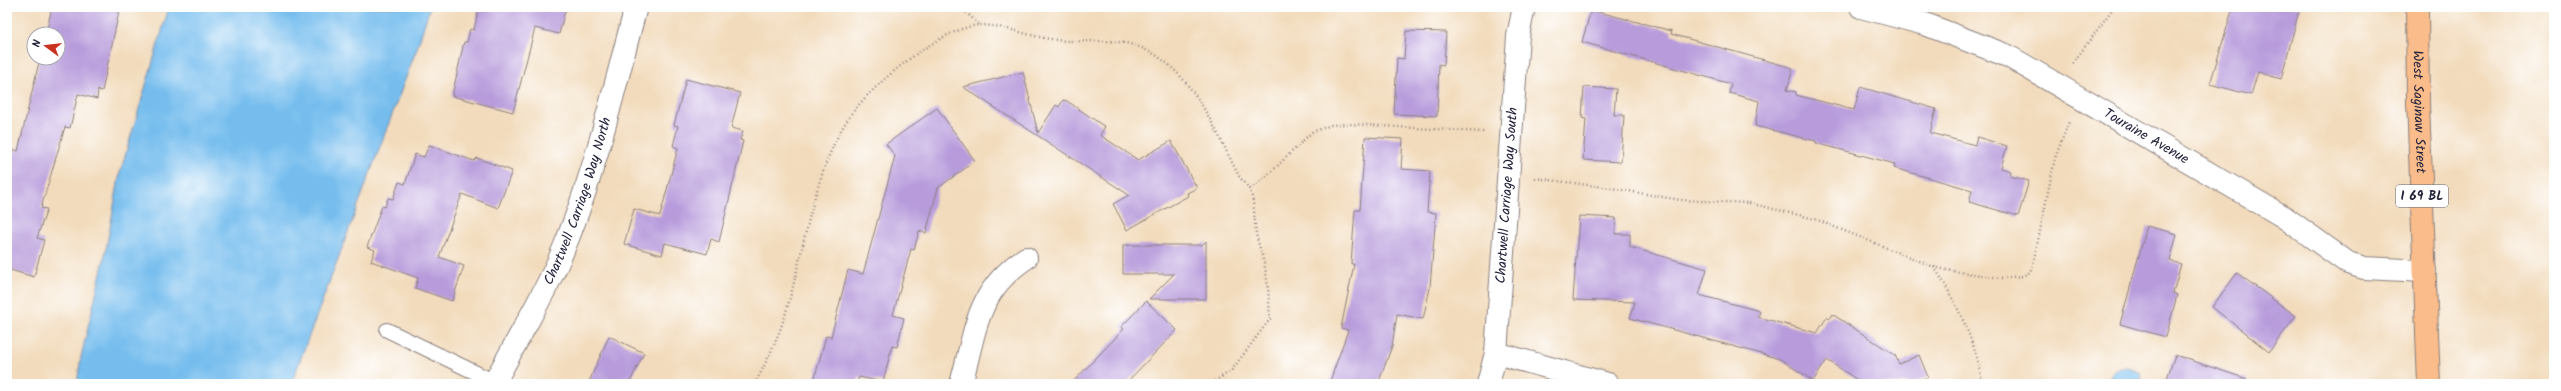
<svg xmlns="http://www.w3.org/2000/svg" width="2561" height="391" font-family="Kalam,sans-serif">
	<rect width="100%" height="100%" fill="#fff"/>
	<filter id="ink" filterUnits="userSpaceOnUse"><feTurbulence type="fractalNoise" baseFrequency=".025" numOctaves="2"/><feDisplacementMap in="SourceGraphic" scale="8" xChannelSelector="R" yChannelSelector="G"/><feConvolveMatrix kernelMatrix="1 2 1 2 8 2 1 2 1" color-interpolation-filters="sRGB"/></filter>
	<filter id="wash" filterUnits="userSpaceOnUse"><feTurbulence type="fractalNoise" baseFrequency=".012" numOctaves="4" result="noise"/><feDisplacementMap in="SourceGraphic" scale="16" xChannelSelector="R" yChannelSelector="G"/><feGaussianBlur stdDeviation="0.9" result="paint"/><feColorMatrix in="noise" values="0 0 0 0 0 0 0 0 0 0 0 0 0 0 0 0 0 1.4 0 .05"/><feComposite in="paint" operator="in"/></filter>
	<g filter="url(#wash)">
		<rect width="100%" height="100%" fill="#f2dbbc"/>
		<g fill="#76bdee" stroke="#4c7094">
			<path d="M 169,7 L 430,7 L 417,48 L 291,384 L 77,384 L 81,357 L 104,260 L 120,173 Z"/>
			<path d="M 2127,367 L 2140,373 L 2142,384 L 2110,384 C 2109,373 2117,368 2127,367 Z"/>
		</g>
		<g id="blocks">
			<g fill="#b79bdb">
				<path d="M 52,7 L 120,7 L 102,91 L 98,90 L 97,99 L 78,94 L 70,128 L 65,127 L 41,208 L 47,209 L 37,238 L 44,240 L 34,277 L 7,269 L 7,148 L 18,151 L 40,58 L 58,58 L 58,34 L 46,34 Z"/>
				<path d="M 479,7 L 566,7 L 559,34 L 535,28 L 513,112 L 452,96 L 464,42 L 467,42 L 470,29 L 474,30 Z"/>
				<path d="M 2233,7 L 2300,7 L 2281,79 L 2258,72 L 2251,95 L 2210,84 Z"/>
				<path d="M 1591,10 L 1672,31 L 1671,34 L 1793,68 L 1787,90 L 1796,92 L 1796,95 L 1854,110 L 1860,87 L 1936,109 L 1930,133 L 1975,145 L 1977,137 L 2007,146 L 2001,168 L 2011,171 L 2010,176 L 2029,181 L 2018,216 L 1969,202 L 1972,190 L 1894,168 L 1895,164 L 1816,143 L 1816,141 L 1755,126 L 1759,101 L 1729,93 L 1731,84 L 1582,42 Z"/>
				<path d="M 1406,31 L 1446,32 L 1444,65 L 1439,64 L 1437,116 L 1394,114 L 1397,58 L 1404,59 Z"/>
				<path d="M 1023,72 L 1038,133 L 1056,105 L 1059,107 L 1063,100 L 1067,101 L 1105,127 L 1100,135 L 1138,160 L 1171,141 L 1197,188 L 1187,193 L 1188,196 L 1127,230 L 1113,204 L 1129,195 L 963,87 Z"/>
				<path d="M 686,79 L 740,93 L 731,128 L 743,131 L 740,140 L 743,141 L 719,242 L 711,239 L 707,254 L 665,243 L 662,255 L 624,244 L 634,209 L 660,216 L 678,148 L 673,146 L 678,126 L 674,125 Z"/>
				<path d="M 1584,87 L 1616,89 L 1614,115 L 1624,115 L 1621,162 L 1583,160 L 1586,119 L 1582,118 Z"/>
				<path d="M 937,108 L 975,161 L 938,188 L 926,233 L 919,231 L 914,250 L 911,249 L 893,315 L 904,318 L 897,347 L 892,346 L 883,382 L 859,377 L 857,384 L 813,384 L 826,336 L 831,337 L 848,270 L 863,274 L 895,156 L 886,144 Z"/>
				<path d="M 1365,137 L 1403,139 L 1401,169 L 1430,171 L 1427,212 L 1436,213 L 1430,288 L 1423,319 L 1397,314 L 1392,346 L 1378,384 L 1329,384 L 1348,330 L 1341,328 L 1354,264 L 1351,264 L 1355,210 L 1360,210 Z"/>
				<path d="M 429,145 L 474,161 L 477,158 L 512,171 L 498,208 L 462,194 L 439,257 L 464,266 L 452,301 L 415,288 L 418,278 L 371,261 L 375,250 L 367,247 L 382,206 L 385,207 L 388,198 L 393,199 L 399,182 L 405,184 L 415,154 L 424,157 Z"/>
				<path d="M 1579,216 L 1616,218 L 1615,234 L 1630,234 L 1630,247 L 1707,269 L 1699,295 L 1760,311 L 1758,317 L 1817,333 L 1827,317 L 1829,319 L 1832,314 L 1895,355 L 1899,364 L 1919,355 L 1928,377 L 1912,384 L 1853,384 L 1859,381 L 1827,360 L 1813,381 L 1780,359 L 1630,318 L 1635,302 L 1573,300 Z"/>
				<path d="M 2147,226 L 2177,234 L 2170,261 L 2181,264 L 2173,293 L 2177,295 L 2166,337 L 2120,324 Z"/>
				<path d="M 1206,241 L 1206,299 L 1149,299 L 1174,274 L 1123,274 L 1123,245 L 1202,245 Z"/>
				<path d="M 2237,273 L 2296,316 L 2269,352 L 2212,307 Z"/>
				<path d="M 1146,301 L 1177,330 L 1125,384 L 1071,384 L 1124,329 L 1121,327 Z"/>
				<path d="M 609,336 L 644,353 L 629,384 L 588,384 Z"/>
				<path d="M 2175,355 L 2247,379 L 2246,384 L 2165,384 Z"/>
			</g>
		</g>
	</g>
	<g filter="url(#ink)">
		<use href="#blocks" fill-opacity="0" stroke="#8a7e7c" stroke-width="1"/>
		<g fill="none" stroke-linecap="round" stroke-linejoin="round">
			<g stroke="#8a7e7c" stroke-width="16">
				<path id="service" d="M 387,330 L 495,382"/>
			</g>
			<g stroke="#8a7e7c" stroke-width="24">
				<g id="minor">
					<path id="s1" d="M 1861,7 L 1925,24 L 2008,56 L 2284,217 L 2348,263 L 2364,268 L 2425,271"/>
					<path d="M 1496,353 L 1608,384"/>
					<path id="s2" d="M 494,384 C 515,342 540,303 559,260 C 594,179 613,92 636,7"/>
					<path d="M 961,384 C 976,330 976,291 1026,258"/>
					<path id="s3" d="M 1488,384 L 1496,353 L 1518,36 L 1524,7"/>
				</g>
			</g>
			<g stroke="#8a7e7c" stroke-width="24">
				<g id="primary">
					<path id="s4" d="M 2417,7 L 2418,102 L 2429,384"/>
				</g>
			</g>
			<g stroke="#8a7e7c" stroke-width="2.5" stroke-dasharray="1 3" stroke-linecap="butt">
				<path d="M 960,7 L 980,25"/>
				<path d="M 2073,63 L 2114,7"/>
				<path d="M 1535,178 L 1611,188 L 1680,200 L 1749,203 L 1815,219 L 1934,267 L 1947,270 L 2000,278 L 2023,276 L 2030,272 L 2033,265 L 2055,158 L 2069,122"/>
				<path d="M 1250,189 L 1267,176 L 1312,132 L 1331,125 L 1349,124 L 1484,132"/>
				<path d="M 1934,267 C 1955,298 1978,347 1982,384"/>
				<path d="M 755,384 C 767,360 779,337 786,312 C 805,249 815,157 857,107 C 880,79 946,24 983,25 C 1006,26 1028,36 1051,39 C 1076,44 1106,38 1130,44 C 1188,59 1214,128 1239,176 C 1242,181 1248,185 1250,191 C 1255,203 1254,219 1256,232 C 1257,242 1261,249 1263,259 C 1268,278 1269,299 1270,319 L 1231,371 L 1210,384"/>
			</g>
			<use href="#service" stroke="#fff" stroke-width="14"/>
			<use href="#minor" stroke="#fff" stroke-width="22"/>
			<use href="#primary" stroke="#f9bc8a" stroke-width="22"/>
		</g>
	</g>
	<g text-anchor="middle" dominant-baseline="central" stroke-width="3.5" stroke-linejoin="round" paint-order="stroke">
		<rect fill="#fff" stroke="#646476" stroke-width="1" x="2396" y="185" width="52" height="22" rx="3"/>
		<g font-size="13" font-weight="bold" fill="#22223b">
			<text x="2422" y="196">I 69 BL</text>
		</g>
		<g font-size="14" fill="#22223b" stroke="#fff">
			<text stroke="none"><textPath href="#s4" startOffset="105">West Saginaw Street</textPath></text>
			<text stroke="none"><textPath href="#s1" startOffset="315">Touraine Avenue</textPath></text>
			<text stroke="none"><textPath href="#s3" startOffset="190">Chartwell Carriage Way South</textPath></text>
			<text stroke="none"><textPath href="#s2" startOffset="202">Chartwell Carriage Way North</textPath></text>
		</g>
	</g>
	<rect width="2561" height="391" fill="none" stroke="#fff" stroke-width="24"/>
	<g transform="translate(46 46) rotate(285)"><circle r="19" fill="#ffffff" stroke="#a7a7b1"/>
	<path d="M0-3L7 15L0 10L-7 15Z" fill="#c8321e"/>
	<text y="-6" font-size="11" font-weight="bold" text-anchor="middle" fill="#22223b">N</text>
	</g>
</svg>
